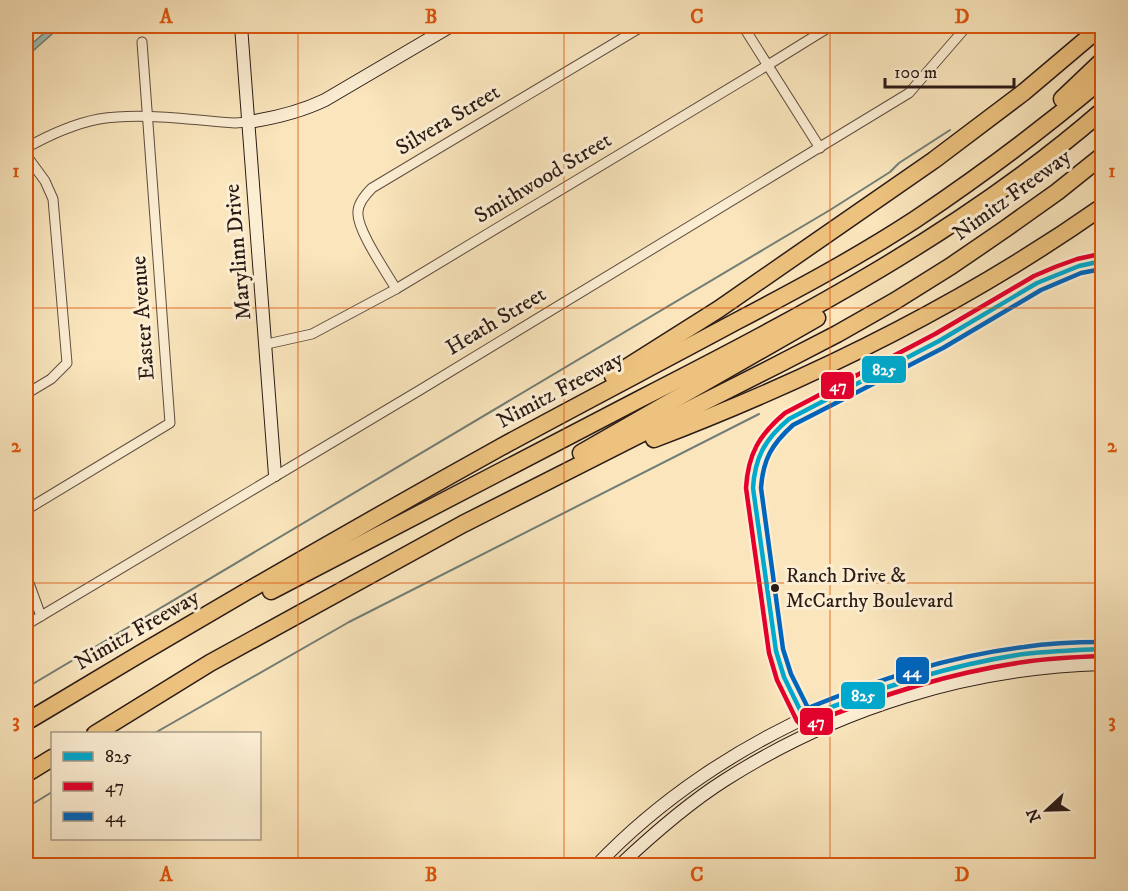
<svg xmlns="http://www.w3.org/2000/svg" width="1128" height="891" font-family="'IM FELL DW Pica',serif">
	<rect width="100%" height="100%" fill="#fae5bc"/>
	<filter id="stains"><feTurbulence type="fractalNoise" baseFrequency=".00333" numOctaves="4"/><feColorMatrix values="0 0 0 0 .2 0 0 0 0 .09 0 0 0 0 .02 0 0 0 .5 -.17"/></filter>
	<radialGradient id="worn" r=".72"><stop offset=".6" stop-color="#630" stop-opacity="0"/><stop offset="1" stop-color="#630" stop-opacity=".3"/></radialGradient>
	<path fill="#9fbeb5" stroke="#717d75" stroke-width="1.5" d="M 52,26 L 61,26 L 26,57 L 26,49 Z"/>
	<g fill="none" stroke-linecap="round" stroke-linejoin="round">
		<g stroke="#717d75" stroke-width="2">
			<path d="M 26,688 L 830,210 L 890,172 L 899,163 L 950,130"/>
			<path d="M 153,734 L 349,622 L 759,414"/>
			<path d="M 26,808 L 52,792"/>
		</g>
		<g stroke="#5f4e40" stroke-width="11">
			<g id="street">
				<path d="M 743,26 L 820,148"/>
				<path d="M 26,148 C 49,135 73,124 99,119 C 141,112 192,120 235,123 L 248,122"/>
				<path d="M 26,155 L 45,181 L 53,199 L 67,363 L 51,379 L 26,394"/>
				<path d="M 396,289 C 387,273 356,229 358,212 C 358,203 366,194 372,188 L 643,26"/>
				<path d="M 267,344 L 312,334 L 396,289 L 768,65 L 831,26"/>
				<path d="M 26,510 L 170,423 L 142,42"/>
				<path d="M 26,575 L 41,616"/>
				<path d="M 26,625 L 420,390 L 909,93 L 967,26"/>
			</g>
		</g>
		<g stroke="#2b1b16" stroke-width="14">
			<g id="secondary">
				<path d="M 241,26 C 251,176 265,325 275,475"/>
				<path d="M 248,122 C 275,118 300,112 325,100 L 451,26"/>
				<path d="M 810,732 C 796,701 779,672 773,638 L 753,488 C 754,457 765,438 789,419 C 838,391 889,368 939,341 C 993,312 1040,271 1102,261"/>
				<path d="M 596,866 C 722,733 920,649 1102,649"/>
				<path d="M 619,866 C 652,835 687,804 725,780 C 838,708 968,668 1102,664"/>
			</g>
		</g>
		<g stroke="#2b1b16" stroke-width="19">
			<g id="highway">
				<path d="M 1062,99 L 1102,61"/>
				<path d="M 613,376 L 719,309 L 934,160 L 1024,92 L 1102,26"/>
				<path d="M 654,439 C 811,379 964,304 1102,207"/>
				<path d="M 581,453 L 817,318"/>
				<path d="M 271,591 C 394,527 517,463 640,399 C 802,316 964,231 1102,111"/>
				<path d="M 26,722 C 182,628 341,536 501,447 C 578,405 657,364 735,322 C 796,290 858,257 916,219 C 980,176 1043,129 1102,79"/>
				<path d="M 95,734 L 210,663 L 463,524 L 779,364 L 837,334 L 895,301 L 951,266 L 1005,229 L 1057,192 L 1102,156"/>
				<path d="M 26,774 L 52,758"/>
			</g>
		</g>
		<use href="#street" stroke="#fceed3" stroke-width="9"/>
		<use href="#secondary" stroke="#fceed3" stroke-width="12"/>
		<use href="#highway" stroke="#edc27e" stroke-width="16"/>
		<g stroke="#fceed3" stroke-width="9">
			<path id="bus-1" d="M 1102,261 L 1079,266 L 1037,283 L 939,341 L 789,419 C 765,439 755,457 753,488 L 776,651 L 784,677 L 804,718 C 875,689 948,665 1024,654 C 1050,651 1076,650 1102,649"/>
		</g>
		<g stroke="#fceed3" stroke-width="9">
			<path id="bus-2" d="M 1100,254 L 1077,259 L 1055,267 L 1034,276 L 935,334 L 785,413 C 759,435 748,454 746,488 L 769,653 L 777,680 L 797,721 L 801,725 L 807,725 C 877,696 948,673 1024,662 C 1050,658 1076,657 1102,656"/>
		</g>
		<g stroke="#fceed3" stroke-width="9">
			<path id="bus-3" d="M 1102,642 C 1076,642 1050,643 1024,647 C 949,656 877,680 808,708 L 791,674 L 783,649 L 761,488 C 763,459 772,444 793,425 L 943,348 L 1041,290 L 1081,273 L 1102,269"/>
		</g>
		<use href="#bus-1" stroke="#00a9ce" stroke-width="4.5"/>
		<use href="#bus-2" stroke="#e4002b" stroke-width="4.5"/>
		<use href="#bus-3" stroke="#0065bd" stroke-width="4.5"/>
	</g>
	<path fill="none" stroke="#df560c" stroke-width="1.5" stroke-opacity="0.55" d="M 298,26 L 298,866M 564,26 L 564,866M 830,26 L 830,866M 26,308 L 1102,308M 26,583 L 1102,583"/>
	<circle fill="#2b1b16" stroke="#fceed3" stroke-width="2" cx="775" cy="588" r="5"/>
	<g text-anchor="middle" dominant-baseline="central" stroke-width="6" stroke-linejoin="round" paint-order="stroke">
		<g font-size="20" fill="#2b1b16" stroke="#fceed3" text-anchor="start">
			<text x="786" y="576">Ranch Drive &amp;<tspan x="786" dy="25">McCarthy Boulevard</tspan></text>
		</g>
		<g font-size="22" fill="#2b1b16" stroke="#fceed3">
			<text transform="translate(448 120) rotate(-31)">Silvera Street</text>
			<text transform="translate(543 178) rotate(-31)">Smithwood Street</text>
			<text transform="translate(1012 195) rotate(-36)">Nimitz Freeway</text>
			<text transform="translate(238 252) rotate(-95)">Marylinn Drive</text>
			<text transform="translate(143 318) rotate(-94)">Easter Avenue</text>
			<text transform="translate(496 321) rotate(-31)">Heath Street</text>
			<text transform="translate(560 390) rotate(-28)">Nimitz Freeway</text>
			<text transform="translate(137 630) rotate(-30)">Nimitz Freeway</text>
		</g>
	</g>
	<g stroke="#fceed3" stroke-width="2">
		<rect x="861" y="355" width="46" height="29" rx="6" fill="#00a9ce"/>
		<rect x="820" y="371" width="35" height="29" rx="6" fill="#e4002b"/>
		<rect x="895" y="656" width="35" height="29" rx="6" fill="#0065bd"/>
		<rect x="840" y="681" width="46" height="29" rx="6" fill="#00a9ce"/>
		<rect x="799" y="707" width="35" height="29" rx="6" fill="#e4002b"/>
	</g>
	<g font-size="16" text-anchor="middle" font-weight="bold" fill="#fff">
		<text x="884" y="375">825</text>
		<text x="838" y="391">47</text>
		<text x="912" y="677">44</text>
		<text x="863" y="701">825</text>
		<text x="816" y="727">47</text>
	</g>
	<rect width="1128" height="891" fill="none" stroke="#fae5bc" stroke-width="66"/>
	<rect x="51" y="732" width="210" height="108" fill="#fceed3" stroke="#a89a87" stroke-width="1.5"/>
	<rect x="63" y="752" width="30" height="9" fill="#00a9ce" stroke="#a89a87" stroke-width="1.5"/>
	<text x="105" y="762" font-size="18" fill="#2b1b16">825</text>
	<rect x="63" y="782" width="30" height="9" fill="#e4002b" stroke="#a89a87" stroke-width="1.5"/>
	<text x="105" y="792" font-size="18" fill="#2b1b16">47</text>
	<rect x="63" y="812" width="30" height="9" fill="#0065bd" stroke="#a89a87" stroke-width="1.5"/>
	<text x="105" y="822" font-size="18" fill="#2b1b16">44</text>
	<g transform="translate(1047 810) rotate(248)" stroke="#fceed3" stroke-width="4.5" paint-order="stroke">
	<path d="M0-4.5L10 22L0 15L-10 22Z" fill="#2b1b16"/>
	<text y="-9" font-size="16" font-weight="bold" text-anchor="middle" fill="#2b1b16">N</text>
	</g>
	<path d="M885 78v9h129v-9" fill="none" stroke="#2b1b16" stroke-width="3"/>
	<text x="894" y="78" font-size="18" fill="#2b1b16" stroke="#fceed3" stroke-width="4.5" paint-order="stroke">100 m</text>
	<rect x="33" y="33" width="1062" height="825" fill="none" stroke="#df560c" stroke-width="2"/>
	<g font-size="20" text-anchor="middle" font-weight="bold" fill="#df560c">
		<text x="166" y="23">A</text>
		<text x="431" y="23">B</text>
		<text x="697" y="23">C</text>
		<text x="962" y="23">D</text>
		<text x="16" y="177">1</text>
		<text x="1112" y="177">1</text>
		<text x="16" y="452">2</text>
		<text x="1112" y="452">2</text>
		<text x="16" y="727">3</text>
		<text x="1112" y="727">3</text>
		<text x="166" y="881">A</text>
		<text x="431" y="881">B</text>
		<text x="697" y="881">C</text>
		<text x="962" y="881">D</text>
	</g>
	<rect width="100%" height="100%" filter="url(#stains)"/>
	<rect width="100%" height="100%" fill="url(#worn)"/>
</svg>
